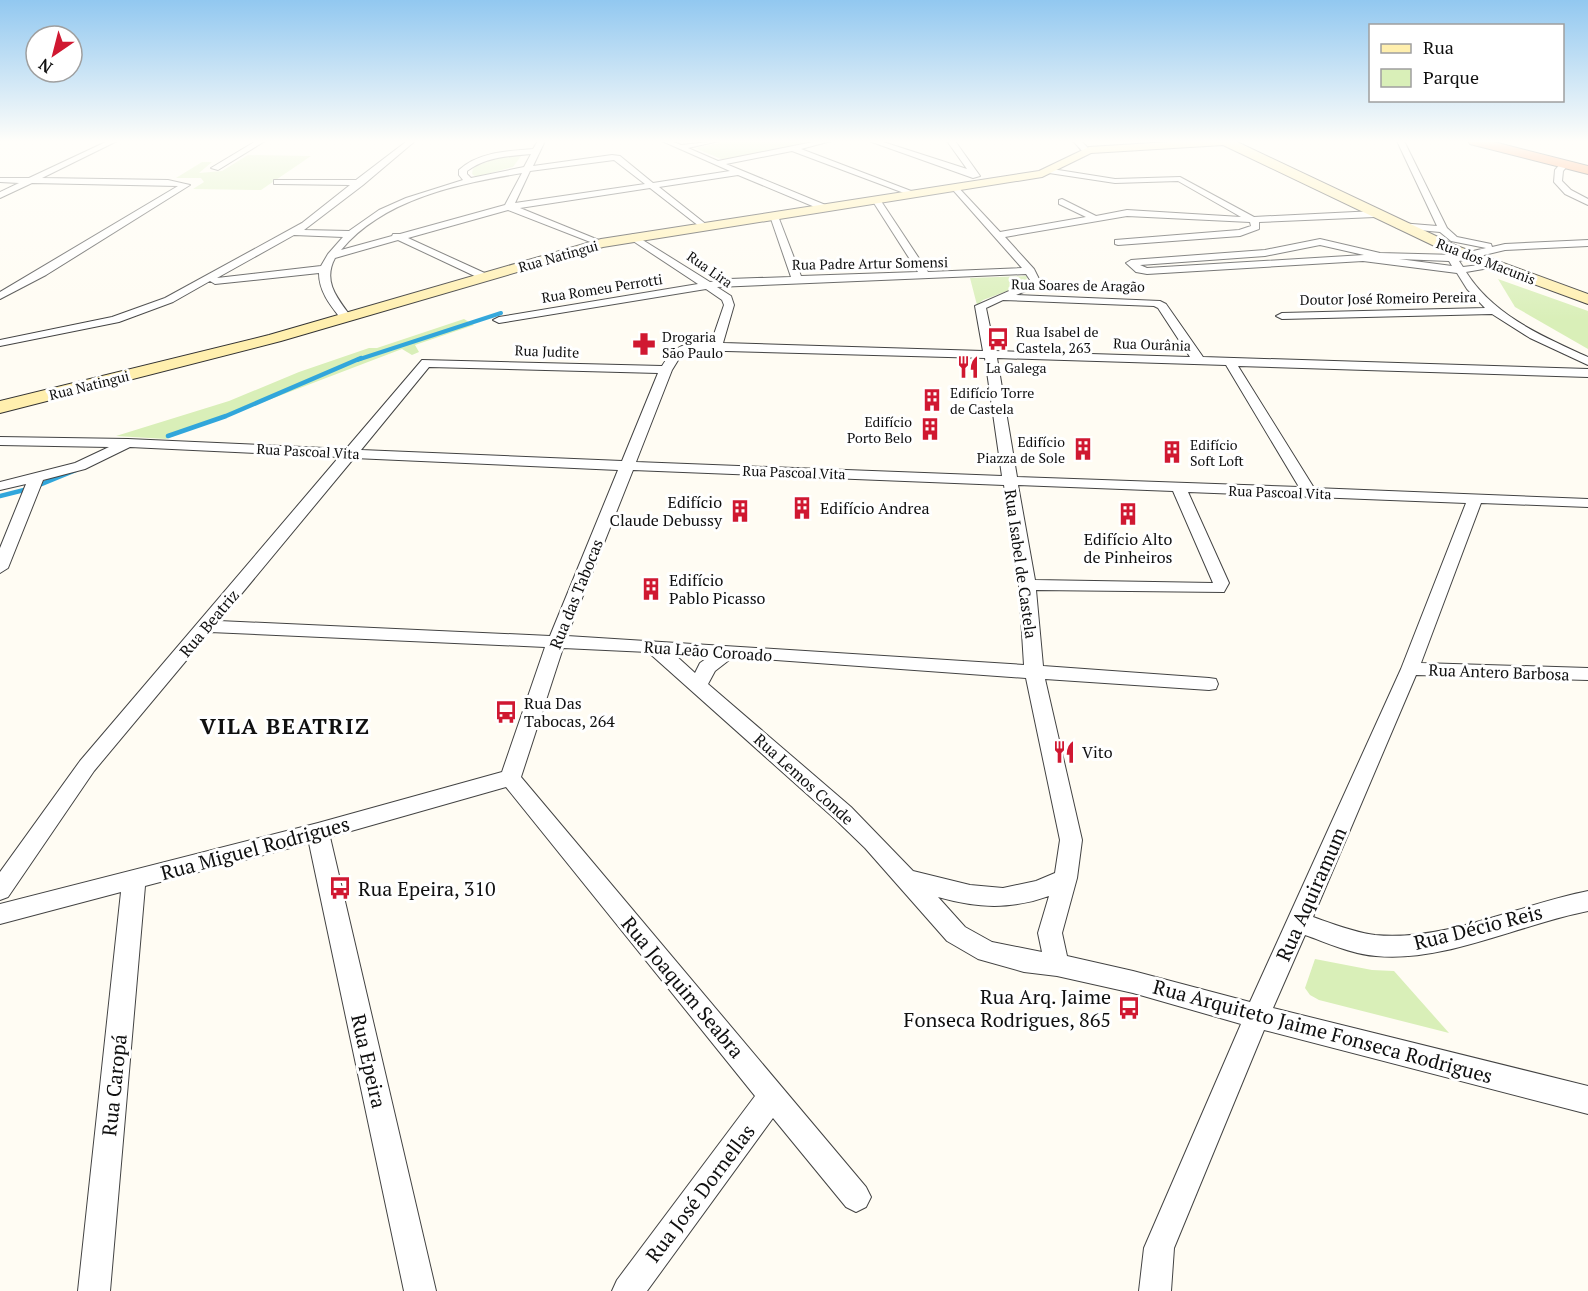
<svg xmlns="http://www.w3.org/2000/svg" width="1588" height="1291" font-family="'PT Serif',serif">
	<rect width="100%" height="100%" fill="#fffcf3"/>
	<g fill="#d9efb8">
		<path d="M 729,141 L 819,141 L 729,159 L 721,159 L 695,148 Z"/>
		<path d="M 248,155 L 311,156 L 261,190 L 193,189 L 204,182 L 201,178 L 176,178 L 202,162 L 212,162 L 199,173 L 222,171 Z"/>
		<path d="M 514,155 L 521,156 L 513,167 L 476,177 L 472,174 L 473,168 L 491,160 Z"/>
		<path d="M 1027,276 L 1026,284 L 983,300 L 977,305 L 970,278 Z"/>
		<path d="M 1498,279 L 1588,311 L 1588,349 L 1515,307 Z"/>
		<path d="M 464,319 L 474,325 L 415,345 L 419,352 L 412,355 L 402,349 L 166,439 L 116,436 L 229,401 L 299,372 L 369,348 L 377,348 Z"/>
		<path d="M 1315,959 L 1372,970 L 1394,971 L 1449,1033 L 1319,1000 L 1310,995 L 1305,988 Z"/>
	</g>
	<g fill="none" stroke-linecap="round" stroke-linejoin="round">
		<path stroke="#31a6db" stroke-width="4" d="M 357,360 L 501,313"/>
		<g stroke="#31a6db" stroke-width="4.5">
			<path d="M 168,436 L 226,416 L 361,358"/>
			<path d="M 0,496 L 32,488 L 76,470"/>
		</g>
		<g stroke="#434343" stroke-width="2">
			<g id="street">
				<path d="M 108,141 L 117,141 L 42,178 L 168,180 L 190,185 L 46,275 L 0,299 L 0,292 L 178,186 L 32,183 L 0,198 L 0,192 L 19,183 L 0,182 L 0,178 L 29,178 Z"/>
				<path d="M 256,141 L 265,141 L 218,170 L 211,168 Z"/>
				<path d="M 407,141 L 415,141 L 363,185 L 304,230 L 349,231 L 379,210 L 406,198 L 463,180 L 459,175 L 459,170 C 478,152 509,151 533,149 L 538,141 L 545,141 L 533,166 L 612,155 L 620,156 L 653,183 L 730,171 L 662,141 L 671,141 L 681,145 L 719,141 L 688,148 L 718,161 L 818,141 L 831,141 L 801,149 L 919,194 L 912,196 L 792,151 L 726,164 L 828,206 L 828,210 L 822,210 L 738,175 L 659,187 L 707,225 L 707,229 L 704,230 L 650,188 L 520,208 L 606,243 L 598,245 L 508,210 L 408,238 L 489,275 L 489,279 L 481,279 L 398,240 L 335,258 C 322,282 338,299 352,318 L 350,320 L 342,320 C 331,306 319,292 319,273 L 215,284 L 210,281 L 173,302 L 119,322 L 0,346 L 0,340 L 112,317 L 165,298 L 302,223 L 350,185 L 277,184 L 274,184 L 274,180 L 356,180 ZM 531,154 L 524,167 L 471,178 L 467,174 L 467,171 C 486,157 509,156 531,154 ZM 614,160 L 645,184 L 515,203 L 530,171 ZM 522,173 L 505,205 L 400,234 L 393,234 L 392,236 L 341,250 C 385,198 459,184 522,173 ZM 294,235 L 343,237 L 328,254 L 321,266 L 217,278 Z"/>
				<path d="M 869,141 L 880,141 L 967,169 L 947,141 L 955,141 L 980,176 L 973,178 Z"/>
				<path d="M 1073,141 L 1081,141 L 1091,151 L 1084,153 Z"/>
				<path d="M 1397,141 L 1404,141 L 1447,228 L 1457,237 L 1491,244 L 1492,247 L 1505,244 L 1588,240 L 1588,246 L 1505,250 L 1459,261 L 1463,267 L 1495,263 L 1495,267 L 1466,272 C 1494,316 1542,336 1588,357 L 1588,365 L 1530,338 L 1492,314 L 1282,319 L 1276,316 L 1282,313 L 1485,308 L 1467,289 L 1457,273 L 1363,261 L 1147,274 L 1136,272 L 1126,263 L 1131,260 L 1265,250 L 1320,239 L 1380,253 L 1456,255 L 1486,248 L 1451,241 L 1440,232 L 1397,228 L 1395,226 L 1400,223 L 1437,226 ZM 1320,245 L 1364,255 L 1147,268 L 1140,265 L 1265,256 ZM 1399,259 L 1449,261 L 1452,266 Z"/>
				<path d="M 1562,162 L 1569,164 L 1563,171 L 1562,181 L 1571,190 L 1588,199 L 1588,205 L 1565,194 L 1554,182 L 1555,170 Z"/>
				<path d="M 1052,169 L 1115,179 L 1180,177 L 1254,217 L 1375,211 L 1379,214 L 1375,217 L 1259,222 L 1259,229 L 1240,236 L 1118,245 L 1115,244 L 1115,240 L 1239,230 L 1251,226 L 1250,222 L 1127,216 L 1005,237 L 1034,269 L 1040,281 L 1033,288 L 1016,295 L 1160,301 L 1166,304 L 1203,357 L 1588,369 L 1588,377 L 1238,366 L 1314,488 L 1588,499 L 1588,507 L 1481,503 L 1421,663 L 1588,668 L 1588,680 L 1416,675 L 1313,917 C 1333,924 1353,932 1375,935 C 1444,942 1521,904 1588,891 L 1588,911 C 1521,924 1444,963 1376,956 C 1351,954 1328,943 1305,935 L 1273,1008 L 1588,1086 L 1588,1114 L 1264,1030 L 1174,1248 L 1171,1291 L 1139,1291 L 1144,1248 L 1241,1024 L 1133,993 L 1057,976 L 1024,972 L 978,959 L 947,941 L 865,848 L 835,819 L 648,652 L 563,648 L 521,777 L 866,1187 L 871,1197 L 866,1207 L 856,1212 L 846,1207 L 773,1118 L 647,1291 L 612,1291 L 617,1280 L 755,1096 L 506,787 L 330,837 L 436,1291 L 404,1291 L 309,843 L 145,886 L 110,1291 L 78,1291 L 121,892 L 0,924 L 0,904 L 318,823 L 502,772 L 545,647 L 210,632 L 94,771 L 8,897 L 0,900 L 0,872 L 80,761 L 339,457 L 130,447 L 85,469 L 43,480 L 8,568 L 0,573 L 0,548 L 26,484 L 0,490 L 0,482 L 75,463 L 109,447 L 0,445 L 0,437 L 128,439 L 346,449 L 422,360 L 662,366 C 676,343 685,343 711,343 L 724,305 L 722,300 L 706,289 L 499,323 L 493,320 L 499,317 L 698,284 L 630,239 L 628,237 L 633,234 L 710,282 L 729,279 L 791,277 L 770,216 L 774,213 L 778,216 L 801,276 L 918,272 L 872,200 L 876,197 L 879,198 L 928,272 L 1022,268 L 953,190 L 952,188 L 956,185 L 1000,232 L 1086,217 L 1059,204 L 1059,200 L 1062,199 L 1096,216 L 1127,210 L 1241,217 L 1178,181 L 1115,183 L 1049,173 L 1048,171 ZM 1026,274 L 1030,280 L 1025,284 L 975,306 L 983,351 L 723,343 L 734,305 L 731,296 L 717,287 ZM 1003,300 L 1154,306 L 1158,308 L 1190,357 L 995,351 L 986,308 ZM 689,350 L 985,358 L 1002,476 L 636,462 L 672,370 L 680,357 ZM 997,358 L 1226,365 L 1299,487 L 1017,477 ZM 429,367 L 658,373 L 622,461 L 361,450 ZM 354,458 L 618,470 L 550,636 L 219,621 ZM 633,470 L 1004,485 L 1019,585 L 1024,665 L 567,636 ZM 1018,485 L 1173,491 L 1213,583 L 1035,580 ZM 1188,492 L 1466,503 L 1401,669 L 1250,1002 L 1133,971 L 1067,956 L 1062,933 L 1077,878 L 1082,840 L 1045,679 L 1209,690 L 1216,689 L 1218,684 L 1216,679 L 1209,678 L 1043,666 L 1036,590 L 1224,592 L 1229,583 ZM 673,653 L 710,656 L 700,663 L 695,673 ZM 733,657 L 1026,678 L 1060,840 L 1055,873 L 1036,881 L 1003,888 L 970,885 L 913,871 L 851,807 L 708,684 L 715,671 ZM 1049,896 L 1038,933 L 1042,952 L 992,942 L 965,927 L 938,897 C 977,908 1010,910 1049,896 Z"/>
			</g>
		</g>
		<g stroke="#323232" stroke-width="2">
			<path id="secondary" d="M 1185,141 L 1235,141 L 1457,246 L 1588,294 L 1588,304 L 1447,252 L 1223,145 L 1091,153 L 1042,177 L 603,247 L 281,341 L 0,413 L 0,401 L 269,335 L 601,239 L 1039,171 L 1089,147 Z"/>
		</g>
		<g stroke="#212121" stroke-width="2">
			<path id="highway" d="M 1468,141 L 1490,141 L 1588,166 L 1588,174 L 1470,144 Z"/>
		</g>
		<use href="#street" fill="#fff" fill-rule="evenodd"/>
		<use href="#secondary" fill="#ffefae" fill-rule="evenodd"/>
		<use href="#highway" fill="#ff9151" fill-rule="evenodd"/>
	</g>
	<linearGradient id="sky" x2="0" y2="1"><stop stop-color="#92c8f0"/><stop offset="0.44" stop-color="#fffefa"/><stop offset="1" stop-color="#fffefa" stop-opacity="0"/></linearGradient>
	<rect width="1588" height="321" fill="url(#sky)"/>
	<defs>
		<g id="bus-bare" transform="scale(1.8)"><path d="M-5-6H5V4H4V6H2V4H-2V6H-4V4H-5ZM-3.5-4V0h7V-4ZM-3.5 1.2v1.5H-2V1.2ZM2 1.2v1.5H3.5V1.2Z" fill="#d01831" stroke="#fff" stroke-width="2.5" paint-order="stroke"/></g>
		<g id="pharmacy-bare" transform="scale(1.8)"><path d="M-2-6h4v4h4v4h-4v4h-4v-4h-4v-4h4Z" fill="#d01831" stroke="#fff" stroke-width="2.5" paint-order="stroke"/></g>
		<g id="restaurant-bare" transform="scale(1.8)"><path d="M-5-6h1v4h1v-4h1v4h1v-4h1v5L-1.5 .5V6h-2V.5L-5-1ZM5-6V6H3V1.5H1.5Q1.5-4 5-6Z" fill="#d01831" stroke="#fff" stroke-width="2.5" paint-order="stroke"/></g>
		<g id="building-bare" transform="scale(1.8)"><path d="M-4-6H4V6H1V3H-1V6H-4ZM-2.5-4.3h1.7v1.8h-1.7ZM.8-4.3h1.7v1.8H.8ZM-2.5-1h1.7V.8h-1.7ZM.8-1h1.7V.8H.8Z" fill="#d01831" stroke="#fff" stroke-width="2.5" paint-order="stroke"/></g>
	</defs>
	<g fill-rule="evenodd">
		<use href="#bus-bare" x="998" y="339"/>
		<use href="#pharmacy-bare" x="644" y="344"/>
		<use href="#restaurant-bare" x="968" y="367"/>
		<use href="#building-bare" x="932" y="400"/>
		<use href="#building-bare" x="930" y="429"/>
		<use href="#building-bare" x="1083" y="449"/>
		<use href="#building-bare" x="1172" y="452"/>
		<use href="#building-bare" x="802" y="508"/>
		<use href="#building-bare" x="740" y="511"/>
		<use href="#building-bare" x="1128" y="514"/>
		<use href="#building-bare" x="651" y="589"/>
		<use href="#bus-bare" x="506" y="712"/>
		<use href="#restaurant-bare" x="1064" y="752"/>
		<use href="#bus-bare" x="340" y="888"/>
		<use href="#bus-bare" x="1129" y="1008"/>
	</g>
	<g text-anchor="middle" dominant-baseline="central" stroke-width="6" stroke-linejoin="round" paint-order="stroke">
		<g font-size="14" fill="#101010" stroke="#fff">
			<text transform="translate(558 256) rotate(-16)">Rua Natingui</text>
			<text transform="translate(1486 261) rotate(21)">Rua dos Macunis</text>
			<text transform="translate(870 263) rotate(-1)">Rua Padre Artur Somensi</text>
			<text transform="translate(710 269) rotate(35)">Rua Lira</text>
			<text transform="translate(1078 285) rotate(1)">Rua Soares de Aragão</text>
			<text transform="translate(602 288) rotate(-9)">Rua Romeu Perrotti</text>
			<text transform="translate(1388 298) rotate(-1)">Doutor José Romeiro Pereira</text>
			<text transform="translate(1152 344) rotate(2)">Rua Ourânia</text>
			<text transform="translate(547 351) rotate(2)">Rua Judite</text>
			<text transform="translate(89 385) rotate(-14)">Rua Natingui</text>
			<text transform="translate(308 451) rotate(3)">Rua Pascoal Vita</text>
			<text transform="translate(794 472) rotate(2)">Rua Pascoal Vita</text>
			<text transform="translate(1280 492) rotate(2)">Rua Pascoal Vita</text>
		</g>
		<g font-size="14" fill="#101010" stroke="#fff" text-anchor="start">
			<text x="1016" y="331">Rua Isabel de<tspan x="1016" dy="16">Castela, 263</tspan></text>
			<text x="662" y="336">Drogaria<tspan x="662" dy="16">São Paulo</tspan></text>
			<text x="986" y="367">La Galega</text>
			<text x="950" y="392">Edifício Torre<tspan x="950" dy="16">de Castela</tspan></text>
			<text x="912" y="421" text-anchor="end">Edifício<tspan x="912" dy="16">Porto Belo</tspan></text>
			<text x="1065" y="441" text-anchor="end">Edifício<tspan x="1065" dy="16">Piazza de Sole</tspan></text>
			<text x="1190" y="444">Edifício<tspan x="1190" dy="16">Soft Loft</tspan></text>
		</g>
		<g font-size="16" fill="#101010" stroke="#fff" text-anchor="start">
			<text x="722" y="502" text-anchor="end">Edifício<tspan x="722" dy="18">Claude Debussy</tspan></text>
			<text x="820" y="508">Edifício Andrea</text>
			<text x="1128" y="539" text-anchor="middle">Edifício Alto<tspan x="1128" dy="18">de Pinheiros</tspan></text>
			<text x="669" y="580">Edifício<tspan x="669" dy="18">Pablo Picasso</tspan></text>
			<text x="524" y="703">Rua Das<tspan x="524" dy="18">Tabocas, 264</tspan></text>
			<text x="1082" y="752">Vito</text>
		</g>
		<g font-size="16" fill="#101010" stroke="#fff">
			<text transform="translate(1021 564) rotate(82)">Rua Isabel de Castela</text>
			<text transform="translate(576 594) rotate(-68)">Rua das Tabocas</text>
			<text transform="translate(209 623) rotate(-50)">Rua Beatriz</text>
			<text transform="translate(708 651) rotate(4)">Rua Leão Coroado</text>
			<text transform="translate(1499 672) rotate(2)">Rua Antero Barbosa</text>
			<text transform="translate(804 779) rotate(42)">Rua Lemos Conde</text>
		</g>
		<g font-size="20" fill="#101010" stroke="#fff">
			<text transform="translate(255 848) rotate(-15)">Rua Miguel Rodrigues</text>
			<text transform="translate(1311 894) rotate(-66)">Rua Aquiramum</text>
			<text transform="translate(1478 927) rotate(-14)">Rua Décio Reis</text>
			<text transform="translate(683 987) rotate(50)">Rua Joaquim Seabra</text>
			<text transform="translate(1323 1031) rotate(15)">Rua Arquiteto Jaime Fonseca Rodrigues</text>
			<text transform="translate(369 1061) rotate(77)">Rua Epeira</text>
			<text transform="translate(114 1085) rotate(-84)">Rua Caropá</text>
			<text transform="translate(700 1193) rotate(-53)">Rua José Dornellas</text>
		</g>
		<g font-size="20" fill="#101010" stroke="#fff" text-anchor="start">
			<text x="358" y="888">Rua Epeira, 310</text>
			<text x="1111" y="996" text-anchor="end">Rua Arq. Jaime<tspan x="1111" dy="23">Fonseca Rodrigues, 865</tspan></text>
		</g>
		<g font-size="22" font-weight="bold" letter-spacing="1.5" fill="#101010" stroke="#fff">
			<text x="285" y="725">VILA BEATRIZ</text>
		</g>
	</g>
	<rect x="1369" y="24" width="195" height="78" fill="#ffffff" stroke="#9f9f9f" stroke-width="1.5"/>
	<rect x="1381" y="44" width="30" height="9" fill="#ffefae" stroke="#9f9f9f" stroke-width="1.5"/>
	<text x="1423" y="54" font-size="18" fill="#101010">Rua</text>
	<rect x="1381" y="69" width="30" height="18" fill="#d9efb8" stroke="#9f9f9f" stroke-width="1.5"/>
	<text x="1423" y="84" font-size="18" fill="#101010">Parque</text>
	<g transform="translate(54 54) rotate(215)"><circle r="28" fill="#ffffff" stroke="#9f9f9f" stroke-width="1.5"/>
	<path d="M0-4.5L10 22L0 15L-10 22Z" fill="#d01831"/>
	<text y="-9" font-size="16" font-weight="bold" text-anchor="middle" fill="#101010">N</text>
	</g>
</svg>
